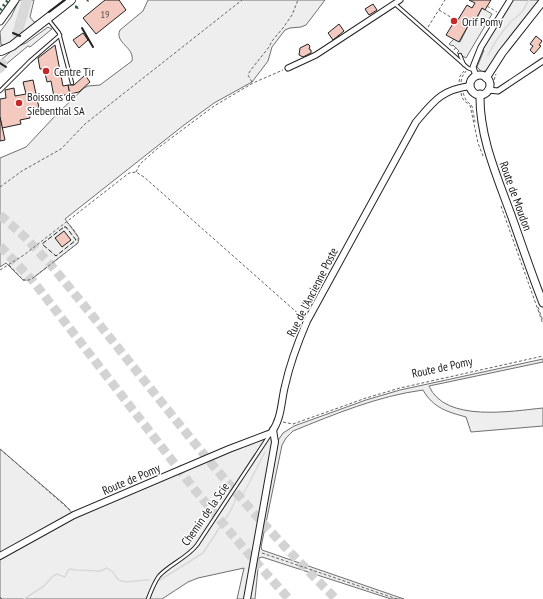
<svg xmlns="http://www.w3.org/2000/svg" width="543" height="599" font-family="'PT Sans Narrow',sans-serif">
	<rect width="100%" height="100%" fill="#fff"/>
	<g fill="#eee" stroke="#6f6f6f">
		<path d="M 19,0 L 34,0 L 30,17 L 34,22 L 38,22 C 29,28 12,46 1,45 L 0,32 L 11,17 Z"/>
		<path d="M 148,0 L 325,0 L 306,25 L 301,27 L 290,28 L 285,30 L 272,47 L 268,61 L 252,82 L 214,103 L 184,125 L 65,219 L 79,238 L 78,243 L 33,278 L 29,280 L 23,280 L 6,263 L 0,267 L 0,158 L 26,147 L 56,115 L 84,88 L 88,86 L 100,85 L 132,61 C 135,47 114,43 120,30 L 143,11 Z"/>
		<path d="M 512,0 L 541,0 L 488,70 L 482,72 L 477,67 L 484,50 L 483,49 Z"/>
		<path d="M 48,27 L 52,29 L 30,47 L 28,46 L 4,66 L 0,73 L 0,61 L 16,47 L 26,43 Z"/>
		<path d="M 543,359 L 543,362 L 429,386 C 445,423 512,411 543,408 L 543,426 L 471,432 L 466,417 C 448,412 433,408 423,390 C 378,396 335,414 293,431 L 286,438 L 282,445 L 261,547 L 262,550 L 404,599 L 391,599 L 262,557 L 259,558 L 255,599 L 249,599 L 277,442 L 283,433 L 294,426 L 366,400 L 400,390 Z"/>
		<path d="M 273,430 L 272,445 L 245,599 L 237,599 L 244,568 L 198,578 L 188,582 L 162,599 L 0,599 L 0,449 L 64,504 L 74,515 Z"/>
	</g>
	<path fill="#ededed" stroke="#6f6f6f" d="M 482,8 L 492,14 L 466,58 L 457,53 L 459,51 L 453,45 L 452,46 L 449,44 L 454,39 L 460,42 L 469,24 L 473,26 Z"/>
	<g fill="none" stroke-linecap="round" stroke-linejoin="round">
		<g stroke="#d9d9d9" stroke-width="1.5">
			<path d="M 488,55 C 494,43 501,33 509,24 C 512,20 517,17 521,13 C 524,10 526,4 529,0"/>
			<path d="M 160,580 L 203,553 L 231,510 L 236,498 L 243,494 L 248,485 L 265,452"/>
			<path d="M 24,599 L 44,586 L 53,576 L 57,574 L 65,577 L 68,570 L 71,569 L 75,570 L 100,571 L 107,568 L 114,573 C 119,588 137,579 149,580"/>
		</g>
		<g stroke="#d9d9d9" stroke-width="10">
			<path d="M 17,34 L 27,0"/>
			<path d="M 0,68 L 2,64"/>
		</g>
	</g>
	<g fill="#f3c9c0" stroke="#222">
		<path d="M 105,0 L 119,0 L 126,10 L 96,34 L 83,18 Z"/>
		<path d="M 469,0 L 491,0 L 485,10 L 482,8 L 472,26 L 469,24 L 459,42 L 446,35 L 454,22 L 456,23 L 467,5 L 472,8 L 475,3 Z"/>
		<path d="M 373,4 L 377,10 L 369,15 L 365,9 Z"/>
		<path d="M 339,24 L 344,31 L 333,40 L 328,33 Z"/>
		<path d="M 83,33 L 88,40 L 79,48 L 73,40 Z"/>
		<path d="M 536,36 L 542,41 L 539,45 L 541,46 L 534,54 L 530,50 L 533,46 L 530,44 Z"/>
		<path d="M 308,44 L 310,46 L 309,49 L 311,50 L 311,53 L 303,57 L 299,55 L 300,48 Z"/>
		<path d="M 55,45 L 63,86 L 68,85 L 70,94 L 54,97 L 51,81 L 47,82 L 44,69 L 40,69 L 38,58 Z"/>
		<path d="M 85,75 L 90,82 L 79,92 L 70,94 L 68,85 L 74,85 Z"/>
		<path d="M 33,80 L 39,108 L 29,110 L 30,118 L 20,120 L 21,124 L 2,128 L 0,117 L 0,99 L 6,98 L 5,90 L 14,88 L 15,96 L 26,94 L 23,82 Z"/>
		<path d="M 0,117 L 5,140 L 0,141 Z"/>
		<path d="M 64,231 L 71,240 L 62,247 L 55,238 Z"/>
	</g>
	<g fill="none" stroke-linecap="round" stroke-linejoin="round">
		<g stroke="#d3d3d3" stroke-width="9" stroke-dasharray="9 4.5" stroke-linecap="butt">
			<path d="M 0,215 L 26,238 L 50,264 C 116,343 178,426 246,504 C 275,537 305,568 336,599"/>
			<path d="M 0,246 L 33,281 L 195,490 L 246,551 L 289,599"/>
		</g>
		<g stroke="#222" stroke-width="4.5">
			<g id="service">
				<path d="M 395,4 L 468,68 L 473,70"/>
				<path d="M 48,19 L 59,33 L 72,83"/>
				<path d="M 460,55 L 464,65"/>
				<path d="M 0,91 L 30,61 L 60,35"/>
				<path d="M 148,599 C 151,591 154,583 159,576 C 170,564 187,558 197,545 L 269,436"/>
			</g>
		</g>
		<g stroke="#222" stroke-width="7">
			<g id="minor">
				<path d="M 288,68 L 316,55 L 400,0"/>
				<path d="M 476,76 L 473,67 L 481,47 L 510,0"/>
				<path d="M 488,90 L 498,91 L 543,61"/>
			</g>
		</g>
		<g stroke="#222" stroke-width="8">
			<g id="tertiary">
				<path d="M 0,556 L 74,515 L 229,449 L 271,433 C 282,419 281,401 285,386 C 290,363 298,342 307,321 L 416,122 C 434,101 441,90 470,86"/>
				<path d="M 247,599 L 275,442 L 273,430"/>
			</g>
		</g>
		<g stroke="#222" stroke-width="9">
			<g id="secondary">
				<path d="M 0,21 L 15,0"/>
				<circle cx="480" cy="85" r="10"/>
				<path d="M 486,78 L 502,53 L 543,1"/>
				<path d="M 480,94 C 479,135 496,174 510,212 C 521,242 531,273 543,303"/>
			</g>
		</g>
		<g stroke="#222" stroke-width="10">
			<path id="primary" d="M 1,51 L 12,46 L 71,0"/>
		</g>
		<g stroke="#646464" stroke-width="1" stroke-dasharray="3 2" stroke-linecap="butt">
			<path d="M 487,6 L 497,12"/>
			<path d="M 439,10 L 457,21"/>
			<path d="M 428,27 L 445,0"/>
			<path d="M 454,50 L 457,46"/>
			<path d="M 252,82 L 248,75 L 250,71 L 269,47 L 272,41 L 283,28 L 292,15 L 298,0"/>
			<path d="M 459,82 L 460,76 L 464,71"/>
			<path d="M 461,82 L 462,77 L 466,71"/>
			<path d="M 494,85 L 494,80 L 496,74"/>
			<path d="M 461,93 C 462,99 464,102 469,104"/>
			<path d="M 463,93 L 466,100 L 472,106 L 475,122"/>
			<path d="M 470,105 L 478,143 L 483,156"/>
			<path d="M 136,172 L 140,164 L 158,148 L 214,106 L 253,83 L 283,70"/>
			<path d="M 0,187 L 22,171 L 61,149 L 85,124 L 242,0"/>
			<path d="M 501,206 L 543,324"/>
			<path d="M 9,265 L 23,280 L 29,280 L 33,278 L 78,243 C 80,235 72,228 67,222"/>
			<path d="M 0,270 L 24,255 L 129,173 L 136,172 L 144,177 L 302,317"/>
			<path d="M 538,307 L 543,321"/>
			<path d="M 283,422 L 293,424 L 366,398 L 400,388 L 543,356"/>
			<path d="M 0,449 L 70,510"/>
			<path d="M 262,553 L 397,599"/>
			<path d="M 0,597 L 2,599"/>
		</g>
		<use href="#service" stroke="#fff" stroke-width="2.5"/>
		<use href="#minor" stroke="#fff" stroke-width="5"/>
		<use href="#tertiary" stroke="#fff" stroke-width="6"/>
		<use href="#secondary" stroke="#fff" stroke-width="7"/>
		<use href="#primary" stroke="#fff" stroke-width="8"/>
		<g stroke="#2f5e38" stroke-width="3" stroke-dasharray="2 3" stroke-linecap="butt">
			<path d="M 87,1 L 88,0"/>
			<path d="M 75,7 L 79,7 L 77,8"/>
			<path d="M 0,10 L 8,0"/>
		</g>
		<path stroke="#222" stroke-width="1" stroke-dasharray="5 2" stroke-linecap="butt" d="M 64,227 L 66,227 L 76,240 L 56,256 L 42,244 Z"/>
		<g stroke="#222" stroke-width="2">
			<path d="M 49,12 L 65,0"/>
			<path d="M 82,28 L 93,47"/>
			<path d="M 13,33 L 20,36"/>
			<path d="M 0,63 L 6,67"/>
		</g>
	</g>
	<g fill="#c62828" stroke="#fff" stroke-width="1.5">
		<circle cx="454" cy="21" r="4"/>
		<circle cx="46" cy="71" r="4"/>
		<circle cx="19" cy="103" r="4"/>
	</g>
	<g text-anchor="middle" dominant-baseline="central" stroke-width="3" stroke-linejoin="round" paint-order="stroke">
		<g font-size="10" fill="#564c4a">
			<text x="105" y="14">19</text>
		</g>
		<g font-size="12" fill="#222" stroke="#fff" text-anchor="start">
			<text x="462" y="21">Orif Pomy</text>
			<text x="54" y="71">Centre Tir</text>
			<text x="27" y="96">Boissons de<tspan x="27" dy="14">Siebenthal SA</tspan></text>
		</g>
		<g font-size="12" fill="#222" stroke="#fff">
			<text transform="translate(516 196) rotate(70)">Route de Moudon</text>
			<text transform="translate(312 292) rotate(-63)">Rue de l'Ancienne Poste</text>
			<text transform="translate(442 367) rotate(-12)">Route de Pomy</text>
			<text transform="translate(131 479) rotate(-23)">Route de Pomy</text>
			<text transform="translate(205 514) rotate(-55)">Chemin de la Scie</text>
		</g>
	</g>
</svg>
